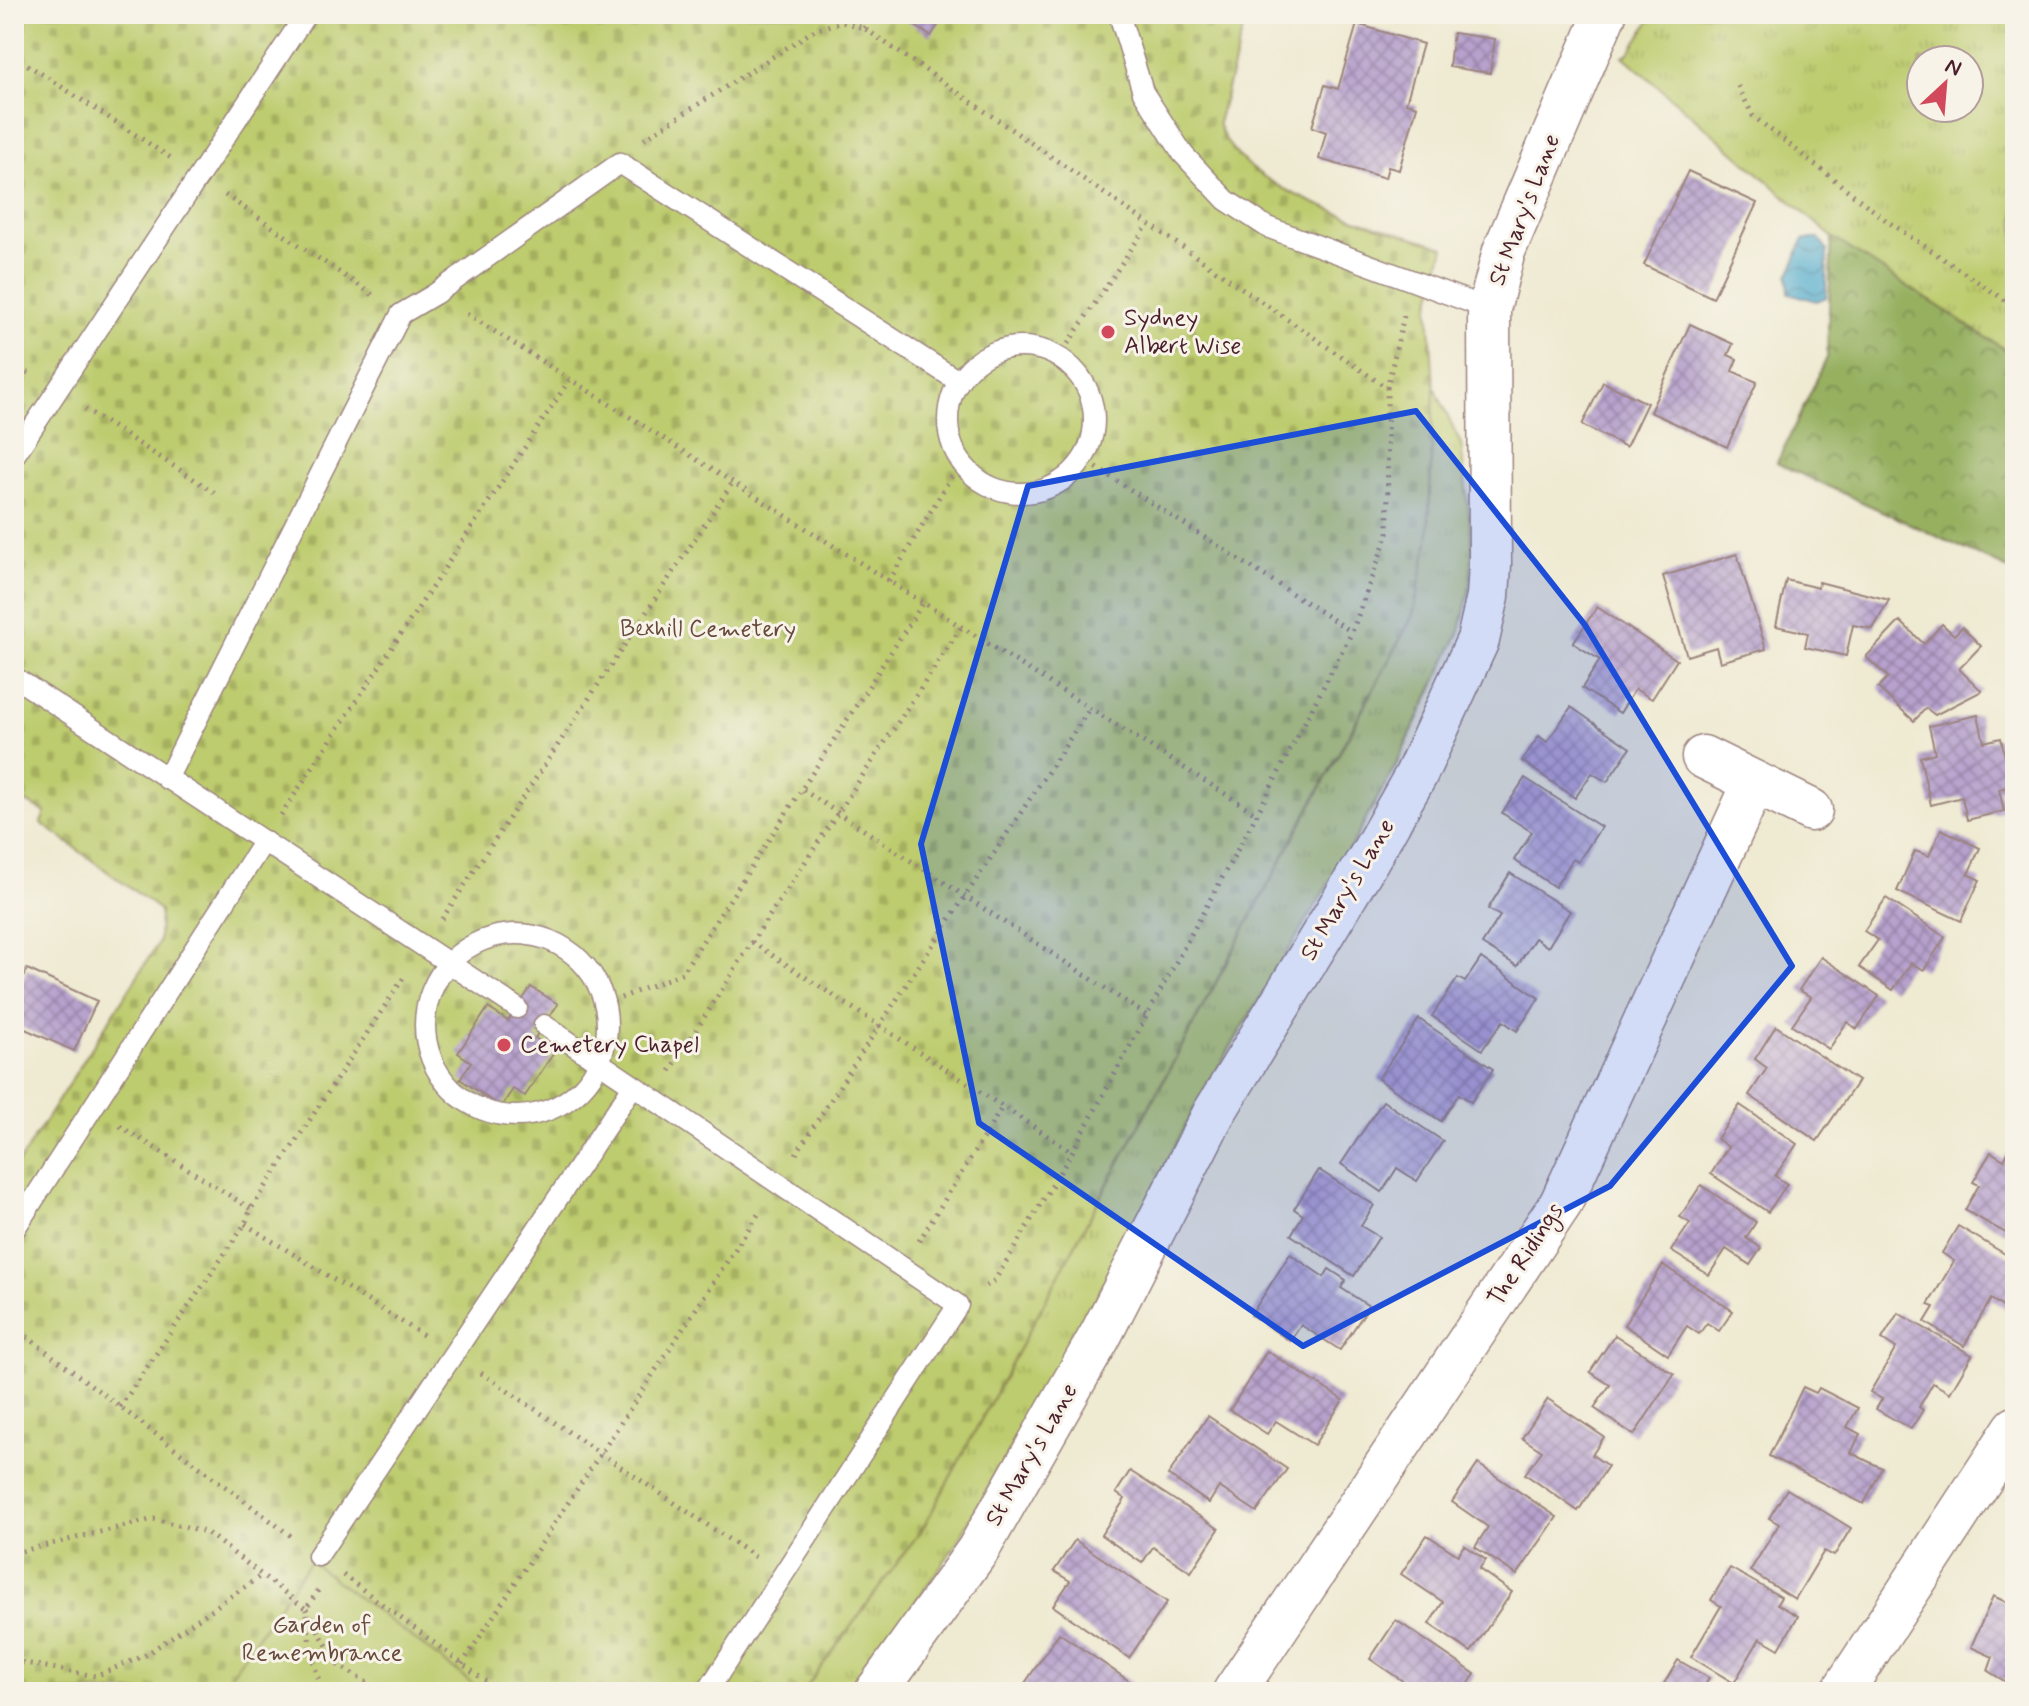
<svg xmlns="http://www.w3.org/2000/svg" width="2029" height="1706" font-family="Mynerve,sans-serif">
	<defs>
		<pattern id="grass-tufts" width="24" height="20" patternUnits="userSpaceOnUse" patternTransform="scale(2)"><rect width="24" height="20" fill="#bdcc6e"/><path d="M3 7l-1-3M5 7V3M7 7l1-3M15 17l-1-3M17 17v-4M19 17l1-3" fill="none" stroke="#a4af5f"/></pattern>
		<pattern id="forest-crowns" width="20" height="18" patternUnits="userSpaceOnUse" patternTransform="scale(2)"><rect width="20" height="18" fill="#96b061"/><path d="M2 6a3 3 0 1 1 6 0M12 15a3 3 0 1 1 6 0" fill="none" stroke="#7c8f50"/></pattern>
		<pattern id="cemetery-stones" width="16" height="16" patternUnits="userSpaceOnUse" patternTransform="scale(2)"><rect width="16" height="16" fill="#bdcc6e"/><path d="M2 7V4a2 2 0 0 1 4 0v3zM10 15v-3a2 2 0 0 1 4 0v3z" fill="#a4af5f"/></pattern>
		<pattern id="water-waves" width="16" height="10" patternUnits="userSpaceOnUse" patternTransform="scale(2)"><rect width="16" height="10" fill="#50abce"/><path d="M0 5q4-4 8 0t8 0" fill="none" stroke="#448ba7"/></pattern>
		<pattern id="building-cross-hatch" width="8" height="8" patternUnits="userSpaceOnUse" patternTransform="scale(2)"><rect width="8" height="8" fill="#b7a2cd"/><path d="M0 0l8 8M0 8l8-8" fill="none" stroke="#9783a7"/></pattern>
	</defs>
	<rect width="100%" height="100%" fill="#f7f3e8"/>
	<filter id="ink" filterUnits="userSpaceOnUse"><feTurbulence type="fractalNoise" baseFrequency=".0125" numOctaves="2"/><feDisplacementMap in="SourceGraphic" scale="16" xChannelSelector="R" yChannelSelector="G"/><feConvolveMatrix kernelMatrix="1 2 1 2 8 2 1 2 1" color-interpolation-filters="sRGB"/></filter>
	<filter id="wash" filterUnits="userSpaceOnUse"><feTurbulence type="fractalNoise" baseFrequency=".006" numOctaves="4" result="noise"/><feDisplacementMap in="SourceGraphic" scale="32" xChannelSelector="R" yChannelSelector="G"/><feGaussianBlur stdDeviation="1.8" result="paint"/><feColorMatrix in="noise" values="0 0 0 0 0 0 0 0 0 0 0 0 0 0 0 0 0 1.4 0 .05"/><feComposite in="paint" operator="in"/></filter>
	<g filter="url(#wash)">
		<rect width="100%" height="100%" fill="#efead2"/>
		<g fill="url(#grass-tufts)" stroke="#84764c" stroke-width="2" fill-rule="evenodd">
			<path d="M 1654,14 L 2015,14 L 2015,572 L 1777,463 L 1827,358 L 1832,237 L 1623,56 L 1629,53 ZM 1921,60 L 1969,60 L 1969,108 L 1921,108 Z"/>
			<path d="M 1434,386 L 1461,444 L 1473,552 L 1469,592 L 1460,631 L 1397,763 L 1350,848 L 1198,1102 L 1082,1325 L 955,1546 L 852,1692 L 803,1692 L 924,1526 L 1413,616 L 1428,541 Z"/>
		</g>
		<path fill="url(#forest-crowns)" stroke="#706846" stroke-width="2" d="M 1832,237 L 2015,356 L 2015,572 L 1777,463 L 1827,358 Z"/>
		<path fill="url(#cemetery-stones)" stroke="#84764c" stroke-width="2" d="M 14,14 L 1247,14 L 1218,123 C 1238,193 1381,226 1444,247 L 1429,309 L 1434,386 L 1428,541 L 1413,615 L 924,1526 L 803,1692 L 14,1692 L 14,1170 L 159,942 L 160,910 L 41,823 L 45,812 L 14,796 Z"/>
		<path fill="#bdcc6e" stroke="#84764c" stroke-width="2" d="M 310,1561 L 484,1692 L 219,1692 Z"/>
		<path fill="url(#water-waves)" stroke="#4d657c" stroke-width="2" d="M 1804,239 L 1819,239 L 1827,250 L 1826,297 L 1817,301 L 1789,293 L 1788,275 C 1797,263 1796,251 1804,239 Z"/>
		<g id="blocks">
			<g fill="url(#building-cross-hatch)">
				<path d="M 896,14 L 945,14 L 931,36 Z"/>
				<path d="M 1357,24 L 1423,44 L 1406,103 L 1417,106 L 1399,170 L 1388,167 L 1385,178 L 1319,159 L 1326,132 L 1312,127 L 1325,85 L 1338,89 Z"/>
				<path d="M 1453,33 L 1495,39 L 1490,73 L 1449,67 Z"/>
				<path d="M 1688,171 L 1757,203 L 1713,298 L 1644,265 Z"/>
				<path d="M 1690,324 L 1733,344 L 1728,355 L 1737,359 L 1732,371 L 1757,382 L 1727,447 L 1650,412 Z"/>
				<path d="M 1603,382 L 1647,403 L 1626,447 L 1582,425 Z"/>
				<path d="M 1737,554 L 1766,649 L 1720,662 L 1716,647 L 1687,656 L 1663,576 Z"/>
				<path d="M 1786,580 L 1818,588 L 1819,582 L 1889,600 L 1873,629 L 1853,625 L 1846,656 L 1805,647 L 1808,633 L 1776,626 Z"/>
				<path d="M 1597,607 L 1677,660 L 1652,699 L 1635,689 L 1620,713 L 1582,688 L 1600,660 L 1573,643 Z"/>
				<path d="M 1900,621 L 1924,644 L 1942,624 L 1954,635 L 1962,627 L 1981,646 L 1959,669 L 1982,691 L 1935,715 L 1926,708 L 1914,721 L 1878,688 L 1888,677 L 1866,657 Z"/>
				<path d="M 1571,707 L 1630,748 L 1607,782 L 1592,773 L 1575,798 L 1522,761 L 1539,736 L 1547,742 Z"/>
				<path d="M 1978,715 L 1984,742 L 2001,738 L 2012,786 L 1999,789 L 2004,811 L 1967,820 L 1962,797 L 1931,805 L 1920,757 L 1935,753 L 1929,726 Z"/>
				<path d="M 1525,778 L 1601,827 L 1578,862 L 1573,859 L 1555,887 L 1514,860 L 1532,832 L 1502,813 Z"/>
				<path d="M 1941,829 L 1980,848 L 1968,874 L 1980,880 L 1961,921 L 1897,891 L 1915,851 L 1929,856 Z"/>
				<path d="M 1510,873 L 1570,911 L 1548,947 L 1535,938 L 1517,966 L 1482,944 L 1500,916 L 1488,909 Z"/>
				<path d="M 1886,898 L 1945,937 L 1924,970 L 1911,963 L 1893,990 L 1859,967 L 1878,940 L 1864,931 Z"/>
				<path d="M 1821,957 L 1879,996 L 1857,1029 L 1847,1022 L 1829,1049 L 1792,1025 L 1811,997 L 1799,990 Z"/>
				<path d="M 1481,958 L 1539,998 L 1517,1031 L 1503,1021 L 1482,1050 L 1432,1016 L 1458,978 L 1465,982 Z"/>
				<path d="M 27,969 L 97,1001 L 74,1051 L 14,1024 L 14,997 Z"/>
				<path d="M 531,987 L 558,1004 L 535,1038 L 555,1051 L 525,1096 L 513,1089 L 501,1107 L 460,1079 L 471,1062 L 458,1053 L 488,1008 L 508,1021 Z"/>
				<path d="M 1419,1019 L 1493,1069 L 1471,1102 L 1459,1094 L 1441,1121 L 1378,1079 Z"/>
				<path d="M 1776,1026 L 1858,1081 L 1817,1141 L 1749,1095 L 1767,1068 L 1755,1059 Z"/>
				<path d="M 1383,1101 L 1443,1141 L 1417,1181 L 1397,1168 L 1382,1192 L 1341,1164 Z"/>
				<path d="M 1740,1105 L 1797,1144 L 1775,1176 L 1787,1184 L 1768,1212 L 1711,1174 L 1728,1147 L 1717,1139 Z"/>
				<path d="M 2015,1140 L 2015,1233 L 2013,1237 L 1965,1210 L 1979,1185 L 1973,1182 L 1991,1152 L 2004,1160 Z"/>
				<path d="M 1319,1170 L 1374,1205 L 1361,1226 L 1379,1237 L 1354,1276 L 1291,1235 L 1303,1215 L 1294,1209 Z"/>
				<path d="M 1701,1185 L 1756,1222 L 1746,1238 L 1761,1248 L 1750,1265 L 1726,1249 L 1709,1275 L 1671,1251 L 1690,1223 L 1680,1217 Z"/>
				<path d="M 1958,1226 L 2015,1260 L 2015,1294 L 2006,1309 L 1991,1299 L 1964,1346 L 1925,1322 L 1934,1307 L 1928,1305 L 1954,1261 L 1942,1253 Z"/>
				<path d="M 1290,1254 L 1324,1277 L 1329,1269 L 1346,1280 L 1341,1288 L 1369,1306 L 1340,1350 L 1301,1325 L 1290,1341 L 1251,1315 Z"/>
				<path d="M 1663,1265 L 1733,1311 L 1719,1331 L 1707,1323 L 1699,1334 L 1687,1326 L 1668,1355 L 1624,1325 Z"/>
				<path d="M 1898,1313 L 1972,1355 L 1950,1393 L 1933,1383 L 1919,1407 L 1923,1410 L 1911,1429 L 1876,1409 L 1882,1399 L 1870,1392 L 1896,1348 L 1882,1339 Z"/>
				<path d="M 1615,1335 L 1674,1374 L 1634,1435 L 1594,1408 L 1610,1385 L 1590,1372 Z"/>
				<path d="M 1267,1351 L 1343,1400 L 1314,1445 L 1276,1421 L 1267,1434 L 1230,1410 Z"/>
				<path d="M 1803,1387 L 1816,1393 L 1819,1388 L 1858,1408 L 1847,1427 L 1860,1434 L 1851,1453 L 1882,1468 L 1864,1504 L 1769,1456 Z"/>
				<path d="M 1548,1399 L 1604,1437 L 1592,1455 L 1608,1466 L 1578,1511 L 1525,1474 L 1542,1451 L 1522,1438 Z"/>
				<path d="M 1208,1416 L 1287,1469 L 1257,1512 L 1219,1487 L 1209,1503 L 1168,1475 Z"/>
				<path d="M 1478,1464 L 1557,1517 L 1517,1575 L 1475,1547 L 1488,1527 L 1452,1502 Z"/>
				<path d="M 1130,1471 L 1219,1529 L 1191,1572 L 1153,1547 L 1142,1563 L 1101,1535 L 1125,1499 L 1116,1493 Z"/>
				<path d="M 1787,1489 L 1851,1528 L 1834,1556 L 1824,1551 L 1795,1599 L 1750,1571 L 1779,1524 L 1769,1518 Z"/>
				<path d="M 1427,1535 L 1458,1555 L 1464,1545 L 1486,1560 L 1479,1569 L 1512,1592 L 1471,1652 L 1429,1624 L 1443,1602 L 1401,1574 Z"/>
				<path d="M 1075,1540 L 1167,1602 L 1129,1658 L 1053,1606 L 1070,1581 L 1054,1571 Z"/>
				<path d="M 1730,1568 L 1781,1597 L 1777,1604 L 1798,1616 L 1779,1649 L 1760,1638 L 1734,1683 L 1691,1657 L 1721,1606 L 1711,1600 Z"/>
				<path d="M 1993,1596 L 2015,1606 L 2015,1692 L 2002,1691 L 2006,1682 L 1988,1671 L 1993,1657 L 1971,1647 Z"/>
				<path d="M 1396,1620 L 1475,1674 L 1463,1692 L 1402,1692 L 1407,1684 L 1370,1659 Z"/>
				<path d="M 1059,1633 L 1138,1687 L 1134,1692 L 1019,1692 Z"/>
				<path d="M 1678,1660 L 1709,1678 L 1702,1690 L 1707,1692 L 1659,1692 Z"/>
			</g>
		</g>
	</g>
	<g filter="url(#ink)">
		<use href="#blocks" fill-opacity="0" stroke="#9c847e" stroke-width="2"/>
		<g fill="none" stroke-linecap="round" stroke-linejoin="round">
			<g stroke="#9c847e" stroke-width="23">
				<g id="service">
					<path d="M 1119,14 L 1143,92 L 1183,154 L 1226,200 L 1267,227 L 1489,309"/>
					<circle cx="1021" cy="420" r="73"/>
					<path d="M 14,456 L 306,14"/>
					<path d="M 14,677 L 517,1008"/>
					<path d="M 167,779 L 401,314 L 435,294 L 620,163 L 958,381"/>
					<circle cx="516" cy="1025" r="91"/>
					<path d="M 544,1025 L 958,1305 L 707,1692"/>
					<path d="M 14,1230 L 264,841"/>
					<path d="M 318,1556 L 633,1086"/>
				</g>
			</g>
			<g stroke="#9c847e" stroke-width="45">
				<g id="minor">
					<path d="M 1703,757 L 1811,810"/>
					<path d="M 876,1692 L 978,1550 L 1100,1336 L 1214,1113 L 1369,858 L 1416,775 L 1478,640 L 1488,596 L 1490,565 L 1489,309 L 1504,251 L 1605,14"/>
					<path d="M 1234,1692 L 1561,1203 L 1754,783"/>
					<path d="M 1842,1692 L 2015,1428"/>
				</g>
			</g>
			<g stroke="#9c847e" stroke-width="5" stroke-dasharray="2 6" stroke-linecap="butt">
				<path d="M 554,14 L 586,18 L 596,14"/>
				<path d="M 864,28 L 873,14"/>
				<path d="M 14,56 L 171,158"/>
				<path d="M 1738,86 L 1753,116 L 1887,221 L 2015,307"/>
				<path d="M 644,139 L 816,29 L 842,22 L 864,28 L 1387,388 L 1388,533 L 1352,632 L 1257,814 L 1072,1152 L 995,1280 L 986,1286"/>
				<path d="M 225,195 L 373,295"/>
				<path d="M 467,314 L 1257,814"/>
				<path d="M 1059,357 L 1148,224"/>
				<path d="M 14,363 L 30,374"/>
				<path d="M 1387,388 L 1405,311"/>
				<path d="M 85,409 L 217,494"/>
				<path d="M 1083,459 L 1352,632"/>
				<path d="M 889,581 L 960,462"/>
				<path d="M 803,790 L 1146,1015"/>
				<path d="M 281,815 L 570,379"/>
				<path d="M 442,919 L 733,482"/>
				<path d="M 752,942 L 1072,1152"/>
				<path d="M 606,1004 L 682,973 L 923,603"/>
				<path d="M 670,1071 L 752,942 L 962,626"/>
				<path d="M 120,1126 L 251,1209"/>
				<path d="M 796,1154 C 892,1004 992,857 1090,708"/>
				<path d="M 245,1224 L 426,1337"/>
				<path d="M 919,1241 L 1003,1106"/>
				<path d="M 14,1327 L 291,1536"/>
				<path d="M 481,1373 L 755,1557"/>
				<path d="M 120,1407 L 245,1224 L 251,1209 L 406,974"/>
				<path d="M 14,1553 L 154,1519 L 206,1532 L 306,1609 L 319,1589"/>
				<path d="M 343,1575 L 500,1692"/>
				<path d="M 306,1609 L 338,1665 L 382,1692"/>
				<path d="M 307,1614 L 310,1648 L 322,1692"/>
				<path d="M 14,1661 L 95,1676 L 144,1656 L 262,1575"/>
				<path d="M 462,1664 L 761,1210"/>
				<path d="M 475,1692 L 484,1680"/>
			</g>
			<use href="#service" stroke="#fff" stroke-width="20"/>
			<use href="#minor" stroke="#fff" stroke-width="42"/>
		</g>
	</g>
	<path fill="#1d4ed8" fill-opacity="0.2" stroke="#1d4ed8" stroke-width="6" stroke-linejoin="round" d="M 1416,411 L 1585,625 L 1792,966 L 1610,1186 L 1303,1346 L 979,1123 L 921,844 L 1028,486 Z"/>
	<g fill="#d1495b" stroke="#f7f3e8" stroke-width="3">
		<circle cx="1108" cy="332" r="8"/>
		<circle cx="504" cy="1045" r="8"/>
	</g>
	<g text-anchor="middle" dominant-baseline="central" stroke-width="6" stroke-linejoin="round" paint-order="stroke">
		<g font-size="24" fill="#4a1f2b" stroke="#f7f3e8">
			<text transform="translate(1525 210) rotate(-69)">St Mary's Lane</text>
			<text transform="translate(1348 890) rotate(-59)">St Mary's Lane</text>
			<text transform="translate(1526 1255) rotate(-57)">The Ridings</text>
			<text transform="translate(1032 1455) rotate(-60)">St Mary's Lane</text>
		</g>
		<g font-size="24" fill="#4a1f2b" stroke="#f7f3e8" text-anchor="start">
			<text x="1124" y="318">Sydney<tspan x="1124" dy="28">Albert Wise</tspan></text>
			<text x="520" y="1045">Cemetery Chapel</text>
		</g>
		<g font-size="24" fill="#674a3c" stroke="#f7f3e8">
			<text x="708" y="629">Bexhill Cemetery</text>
			<text x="322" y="1625">Garden of<tspan x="322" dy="28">Remembrance</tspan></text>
		</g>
	</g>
	<rect width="2029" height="1706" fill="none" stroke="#f7f3e8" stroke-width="48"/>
	<g transform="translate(1945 84) rotate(26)"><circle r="38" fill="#f7f3e8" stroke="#b29e9c" stroke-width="2"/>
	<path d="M0-6L14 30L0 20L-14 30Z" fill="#d1495b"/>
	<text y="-12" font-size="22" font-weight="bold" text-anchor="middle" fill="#4a1f2b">N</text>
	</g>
</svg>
